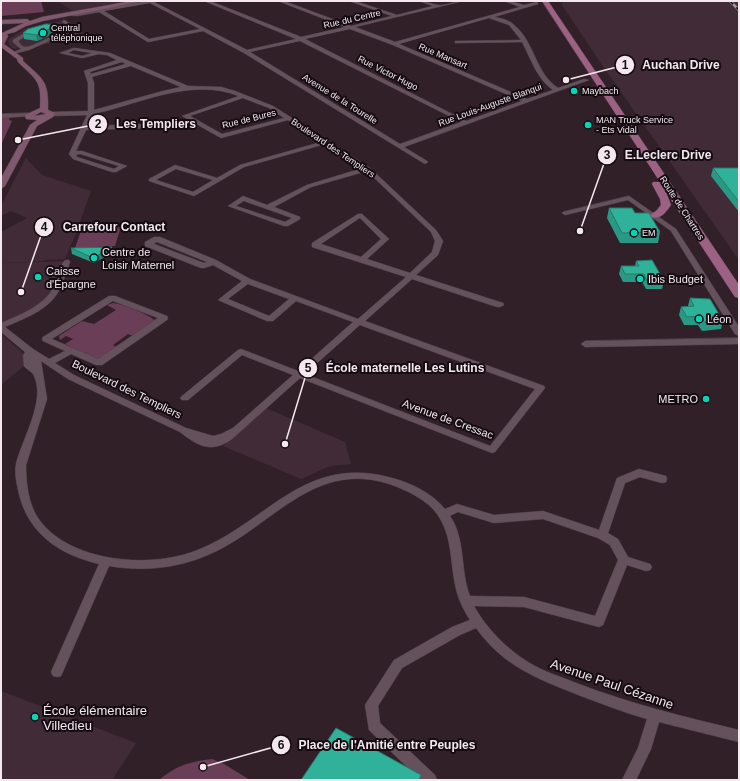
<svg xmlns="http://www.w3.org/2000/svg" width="740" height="781" font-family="Helvetica,sans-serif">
	<rect width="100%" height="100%" fill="#322029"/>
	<g fill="#412b37">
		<path d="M 57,1 L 127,1 L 73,11 Z"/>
		<path d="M 563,1 L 739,1 L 739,260 L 602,65 L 562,5 Z"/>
		<path d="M 65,20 L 89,37 L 13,49 L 10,46 L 8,40 L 26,28 Z"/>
		<path d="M 26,158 L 42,175 L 91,191 L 80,222 L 69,228 L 77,231 L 65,259 L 45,260 L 44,261 L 1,263 L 1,232 L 27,218 L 11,211 L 1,216 L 1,206 Z"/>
		<path d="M 67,261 L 48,301 L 1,329 L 1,263 Z"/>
		<path d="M 1,334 L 31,360 L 1,385 Z"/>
		<path d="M 266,408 L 345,442 L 351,464 L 330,466 L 301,479 L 223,446 Z"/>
		<path d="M 1,692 L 1,691 L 136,743 L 112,780 L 1,780 Z"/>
	</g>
	<g fill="#6b3e57">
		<path d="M 1,1 L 41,1 L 44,12 L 1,16 Z"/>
		<path d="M 1,117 L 10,117 L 9,120 L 12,121 L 1,145 Z"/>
		<path d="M 121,226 L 115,246 L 75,248 L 82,228 Z"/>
		<path d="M 113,303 C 120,303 151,315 155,321 L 135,337 L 128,334 L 113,345 L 118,348 L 97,360 L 65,344 L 73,339 L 66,336 L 60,340 L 59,336 L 82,321 L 94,324 L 116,310 L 107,305 Z"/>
		<path d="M 212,759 L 224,764 L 250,780 L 159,780 C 177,765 189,762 212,759 Z"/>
	</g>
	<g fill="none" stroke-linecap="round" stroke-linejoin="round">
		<g stroke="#4e3f47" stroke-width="1">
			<g id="street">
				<path d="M 147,1 L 156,1 L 154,2 L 247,50 L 296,39 L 204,1 L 210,1 L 301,37 L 345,27 L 278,1 L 284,1 L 351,26 L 392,16 L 349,1 L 355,1 L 397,15 L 433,6 L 419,1 C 426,1 431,4 438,5 C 446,6 455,1 463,1 L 355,27 L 395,42 L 520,7 L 504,1 L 510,1 L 524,5 L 537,2 L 538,4 L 494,17 C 501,18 509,20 514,25 C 535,42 535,73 558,88 L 584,79 L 589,80 L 404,147 L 427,161 L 428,162 L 425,164 L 244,53 L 203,31 L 148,42 L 99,12 L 77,16 L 64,15 ZM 150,3 L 200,29 L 149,39 L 104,11 ZM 489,18 L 509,25 L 521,40 L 457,41 L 455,41 L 455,43 L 522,42 C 531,59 537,79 553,90 L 527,99 L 399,44 ZM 350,29 L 393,45 L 522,101 L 466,121 L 305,39 ZM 300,41 L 461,122 L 400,144 L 250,52 Z"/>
				<path d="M 64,20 L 76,27 L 61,36 L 77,34 L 79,36 L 60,38 L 58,37 L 29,50 L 13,54 L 11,53 L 21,49 L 13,42 L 13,40 L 31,29 L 35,30 L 18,41 C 20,43 22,47 25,47 C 33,47 56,34 64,30 L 45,27 L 45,25 L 67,28 L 70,27 L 62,22 Z"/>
				<path d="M 74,48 L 110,53 L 188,86 L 221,87 L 235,91 L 273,106 L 370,168 L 436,230 L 443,241 L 438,255 L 416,275 L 503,303 L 504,305 L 500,307 L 497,307 L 412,279 L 365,321 L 544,386 L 545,388 L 495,452 L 492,453 L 300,378 L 232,439 C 211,454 198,446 180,432 L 68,379 L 41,361 L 47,399 L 26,465 C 26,482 28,503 38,518 C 68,562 148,569 195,551 C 265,525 302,455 388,477 C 409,482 431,492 445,509 L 457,504 L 494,515 L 543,511 L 599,530 L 617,478 L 639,469 L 666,476 L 667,479 L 666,482 L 662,483 L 640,477 L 625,483 L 608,533 L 618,539 L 628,557 L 650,564 L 652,567 L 650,570 L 646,571 L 627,565 L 603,625 L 599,627 L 524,607 L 474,606 C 486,628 507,649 528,662 C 544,672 562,677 579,684 C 631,704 685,717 739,730 L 739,742 L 659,722 L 651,749 L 636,780 L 622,780 L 638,748 L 647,719 C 625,713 603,704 581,696 C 538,679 504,667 476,628 L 460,635 L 402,668 L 378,706 L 380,723 L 435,775 L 437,780 L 420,780 L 369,730 L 365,705 L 394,660 L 452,627 L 470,620 C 463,609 457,597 455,584 C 450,559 452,535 437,514 C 428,501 410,492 395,486 C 315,456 274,526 210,554 C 179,568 144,572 109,566 L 61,676 L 57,677 L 53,676 L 51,672 L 99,564 C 61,555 29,535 19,494 C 17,485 14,473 16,464 C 22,439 46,401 34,376 C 33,372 27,370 24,366 L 23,356 L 25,352 L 1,332 L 1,323 C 17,316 39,308 50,293 C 55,286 59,262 66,260 L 69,260 L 70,262 C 66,273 63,284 57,294 C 46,311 23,319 5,327 L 33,349 L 49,359 L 65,351 L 43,341 L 42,339 L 43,337 L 109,296 L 115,296 L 167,316 L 168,318 L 167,320 L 102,365 L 96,365 L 71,354 L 55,363 L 74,375 L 186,428 L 213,436 L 221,434 L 233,428 L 293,375 L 242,355 L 188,400 L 182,400 L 180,398 L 182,396 L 238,350 L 241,349 L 298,371 L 353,322 L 296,301 L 273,321 L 267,321 L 218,300 L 242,281 L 213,265 L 204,268 L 201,268 L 145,246 L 145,242 L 154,237 L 160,237 L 216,260 L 250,279 L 358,319 L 406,277 L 312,247 L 312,243 L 358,214 L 362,214 L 389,239 L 367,259 L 410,273 L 432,252 L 435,241 L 431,232 L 367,171 L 311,187 L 274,207 L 300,217 L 300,219 L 288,226 L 284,226 L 228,206 L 243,196 L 267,205 L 307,185 L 363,168 L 325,144 L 244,167 L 194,196 L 149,181 L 149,179 L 175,165 L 217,178 L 240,165 L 321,142 L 288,120 L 221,138 L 182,116 L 239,96 C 190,77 140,104 93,114 L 87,126 L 148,124 L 151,126 L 148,128 L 86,130 L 76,151 L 82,151 L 127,166 L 116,172 L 112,172 L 73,159 L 69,154 L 87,115 L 51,116 L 48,114 L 51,112 L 88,111 L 88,83 L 84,71 L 117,60 L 107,55 L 99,54 L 82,58 L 60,53 ZM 74,50 L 92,53 L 82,56 L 68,53 ZM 122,62 L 126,64 L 91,74 L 90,72 ZM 131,66 L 181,87 L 163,91 L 94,110 L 94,83 L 92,77 ZM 243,98 L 269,108 L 284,118 L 222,134 L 190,116 ZM 80,154 L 119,166 L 114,169 L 77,157 L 76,155 ZM 176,169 L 213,180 L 193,192 L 156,180 ZM 244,201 L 292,218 L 285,222 L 236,206 ZM 360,218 L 381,239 L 361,257 L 321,244 ZM 157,242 L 207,262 L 204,263 L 154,244 ZM 248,284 L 289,299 L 269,316 L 228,299 ZM 113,301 L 158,318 L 98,359 L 52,339 ZM 360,325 L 535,389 L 490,446 L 305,374 ZM 458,512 L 494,523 L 543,519 L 598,538 L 610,545 L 618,560 L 595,616 L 524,597 L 470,596 C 460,571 466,539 450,516 Z"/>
				<path d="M 29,113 L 31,114 L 31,116 L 1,118 L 1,114 Z"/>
				<path d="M 629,196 L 676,229 L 739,327 L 739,336 L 735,334 L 671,231 L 628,200 L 565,215 L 562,213 L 563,212 Z"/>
				<path d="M 739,338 L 739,344 L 585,347 L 581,344 L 585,341 Z"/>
			</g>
		</g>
		<g stroke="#4e3f47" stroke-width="1">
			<path id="secondary" d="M 131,1 L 143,1 L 43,21 L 26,26 L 15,32 L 7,34 L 8,36 L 4,44 L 23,58 L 23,61 C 43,79 49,81 48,110 L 55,113 L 53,117 L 37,126 L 5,186 L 1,189 L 1,178 L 30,125 L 37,120 L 26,119 L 25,115 L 40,108 C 42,80 36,80 18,62 L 17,59 L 1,47 L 2,33 L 24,23 L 1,24 L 1,20 L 27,19 L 30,21 L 42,17 ZM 41,112 L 46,114 L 34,116 Z"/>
		</g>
		<g stroke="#4e3f47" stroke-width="1">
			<path id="primary" d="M 542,1 L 548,1 L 739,285 L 739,298 L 735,297 L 733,294 L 666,192 L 671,205 C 666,212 661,220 651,217 L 650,215 L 656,211 L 661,205 L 660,199 L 652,184 L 653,182 L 660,182 Z"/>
		</g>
		<use href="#street" fill="#65515b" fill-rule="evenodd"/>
		<use href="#secondary" fill="#81596f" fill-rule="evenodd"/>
		<use href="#primary" fill="#9d6183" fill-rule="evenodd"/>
		<g stroke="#a798a0" stroke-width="2.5">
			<path id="rail" d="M 730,1 L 739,10"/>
		</g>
		<use href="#rail" stroke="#140c10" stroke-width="1.5" stroke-dasharray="4.5" stroke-linecap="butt"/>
	</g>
	<g fill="#299884">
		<path d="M 59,31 L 37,41 L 24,39 L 23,33 Z"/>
		<path d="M 713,168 L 739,168 L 739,212 L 711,176 Z"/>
		<path d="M 609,208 L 635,213 L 660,232 L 658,243 L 620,243 L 607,218 Z"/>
		<path d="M 71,248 L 113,252 L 94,263 L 72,254 Z"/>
		<path d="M 636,261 L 664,281 L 662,289 L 646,289 L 642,282 L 623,282 L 619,274 L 621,266 L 635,266 Z"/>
		<path d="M 690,298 L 723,321 L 721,329 L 702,331 L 698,325 L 684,325 L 679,315 L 681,307 L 688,306 Z"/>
	</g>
	<g fill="#227c6b">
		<path d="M 58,25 L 59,31 L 37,41 L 36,35 Z"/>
		<path d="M 112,247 L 113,252 L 94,263 L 93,258 Z"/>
	</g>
	<g fill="#30b199" stroke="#227c6b">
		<path d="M 46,24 L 58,25 L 36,35 L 23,33 L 28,29 Z"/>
		<path d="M 713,168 L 739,168 L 739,202 Z"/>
		<path d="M 609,208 L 632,208 L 635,213 L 649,213 L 660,232 L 622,233 Z"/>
		<path d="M 112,247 L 93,258 L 71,248 Z"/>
		<path d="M 652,260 L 664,281 L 647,281 L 644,274 L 625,274 L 621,266 L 639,266 L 636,261 Z"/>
		<path d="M 690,298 L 710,299 L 723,321 L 704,322 L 701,316 L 687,317 L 681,307 L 694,306 Z"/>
		<path d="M 336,728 L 421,775 L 419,780 L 301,780 Z"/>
	</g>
	<g fill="#05d5b6" stroke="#140c10" stroke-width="1.5">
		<circle cx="43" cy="33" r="4"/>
		<circle cx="574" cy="91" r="4"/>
		<circle cx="588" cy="125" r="4"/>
		<circle cx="634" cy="233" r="4"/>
		<circle cx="94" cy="258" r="4"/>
		<circle cx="38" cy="277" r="4"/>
		<circle cx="640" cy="279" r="4"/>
		<circle cx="699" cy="319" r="4"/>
		<circle cx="706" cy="399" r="4"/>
		<circle cx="35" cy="717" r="4"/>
	</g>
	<g text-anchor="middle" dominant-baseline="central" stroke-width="4" stroke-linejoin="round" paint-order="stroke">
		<g font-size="9" fill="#f4e8ee" stroke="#140c10">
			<text transform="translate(352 19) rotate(-13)">Rue du Centre</text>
			<text transform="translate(443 56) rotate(23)">Rue Mansart</text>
			<text transform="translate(388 73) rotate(27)">Rue Victor Hugo</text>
			<text transform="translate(340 99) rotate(32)">Avenue de la Tourelle</text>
			<text transform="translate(490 105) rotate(-20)">Rue Louis-Auguste Blanqui</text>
			<text transform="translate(249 119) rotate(-14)">Rue de Bures</text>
			<text transform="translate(333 148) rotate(34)">Boulevard des Templiers</text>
			<text transform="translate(682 208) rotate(57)">Route de Chartres</text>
		</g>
		<g font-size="9" fill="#f4e8ee" stroke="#140c10" text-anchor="start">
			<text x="51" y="28">Central<tspan x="51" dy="10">téléphonique</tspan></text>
			<text x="582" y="91">Maybach</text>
			<text x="596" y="120">MAN Truck Service<tspan x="596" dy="10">- Ets Vidal</tspan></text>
			<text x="642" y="233">EM</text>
		</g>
		<g font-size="11" fill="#f4e8ee" stroke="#140c10" text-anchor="start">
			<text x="102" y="252">Centre de<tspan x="102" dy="13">Loisir Maternel</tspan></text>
			<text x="46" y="271">Caisse<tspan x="46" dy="13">d'Épargne</tspan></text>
			<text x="648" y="279">Ibis Budget</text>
			<text x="707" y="319">Léon</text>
			<text x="698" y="399" text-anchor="end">METRO</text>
		</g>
		<g font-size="11" fill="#f4e8ee" stroke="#140c10">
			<text transform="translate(127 389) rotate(26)">Boulevard des Templiers</text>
			<text transform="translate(448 419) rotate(20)">Avenue de Cressac</text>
		</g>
		<g font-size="13" fill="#f4e8ee" stroke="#140c10">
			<text transform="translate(612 684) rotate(19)">Avenue Paul Cézanne</text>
		</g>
		<g font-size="13" fill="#f4e8ee" stroke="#140c10" text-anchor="start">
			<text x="43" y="710">École élémentaire<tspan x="43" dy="15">Villedieu</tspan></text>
		</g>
	</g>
	<path fill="none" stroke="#f4e8ee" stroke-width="1.5" d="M566 80L625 65M18 140L98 124M580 231L607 155M21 292L44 227M285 444L308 368M203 767L281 745"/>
	<g fill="#f4e8ee" stroke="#140c10" stroke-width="1.5">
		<circle cx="566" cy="80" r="4"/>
		<circle cx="18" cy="140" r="4"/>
		<circle cx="580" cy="231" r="4"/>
		<circle cx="21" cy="292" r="4"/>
		<circle cx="285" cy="444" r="4"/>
		<circle cx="203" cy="767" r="4"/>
		<circle cx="625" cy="65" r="10"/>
		<circle cx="98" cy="124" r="10"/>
		<circle cx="607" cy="155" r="10"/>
		<circle cx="44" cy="227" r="10"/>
		<circle cx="308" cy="368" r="10"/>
		<circle cx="281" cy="745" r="10"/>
	</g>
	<g font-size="12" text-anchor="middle" font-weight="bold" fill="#111">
		<text x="625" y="69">1</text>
		<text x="98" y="128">2</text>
		<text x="607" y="159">3</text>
		<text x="44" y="231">4</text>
		<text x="308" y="372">5</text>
		<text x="281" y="749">6</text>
	</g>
	<g font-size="12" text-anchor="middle" font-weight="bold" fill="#f4e8ee" stroke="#140c10" stroke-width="4" stroke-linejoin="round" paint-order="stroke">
		<text x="681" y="69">Auchan Drive</text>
		<text x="156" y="128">Les Templiers</text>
		<text x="668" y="159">E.Leclerc Drive</text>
		<text x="114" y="231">Carrefour Contact</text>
		<text x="405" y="372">École maternelle Les Lutins</text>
		<text x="387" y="749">Place de l'Amitié entre Peuples</text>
	</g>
	<rect width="740" height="781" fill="none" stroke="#f4e8ee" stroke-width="4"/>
</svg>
